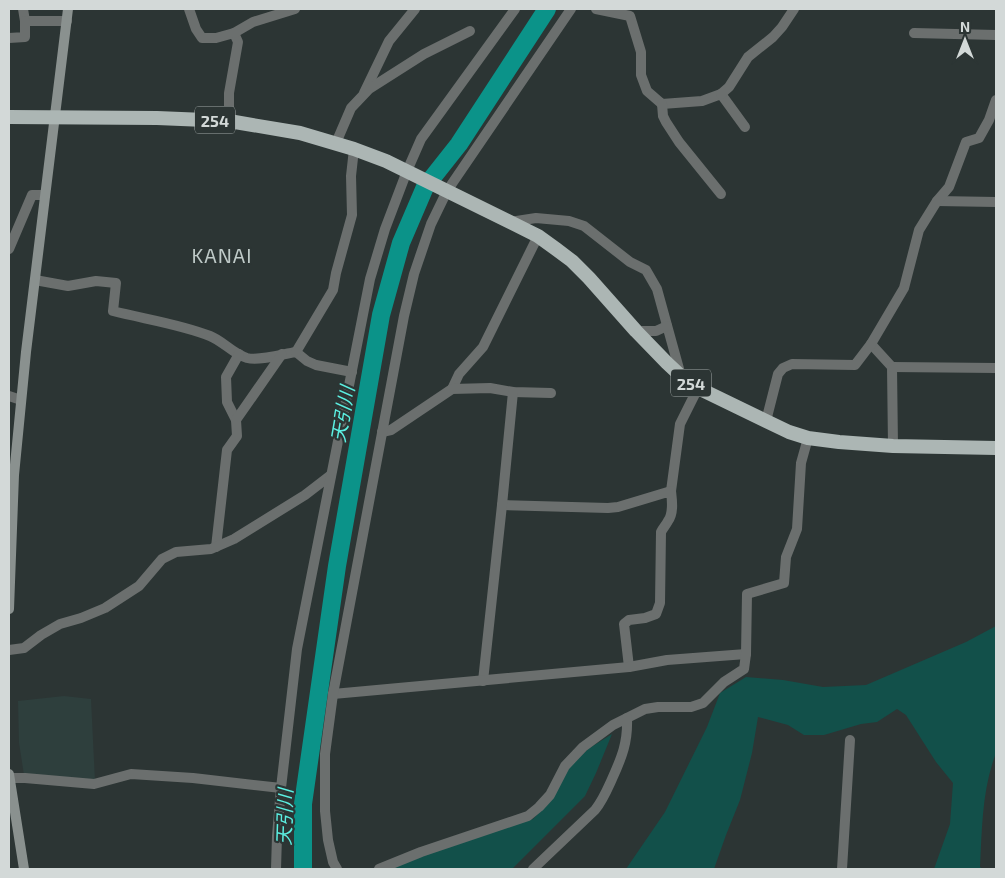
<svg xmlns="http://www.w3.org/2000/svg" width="1005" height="878" font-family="'Exo 2','Noto Sans JP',sans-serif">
	<rect width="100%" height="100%" fill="#2c3534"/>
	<path fill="#2e3f3d" d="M 64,696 L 91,699 L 95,781 L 24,775 L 19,743 L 18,701 Z"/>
	<g fill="#12504a">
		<path d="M 996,626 L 996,753 C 982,789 982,829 980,867 L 983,869 L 934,869 L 950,824 L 953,783 L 936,762 L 906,715 L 897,709 L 877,722 L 861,724 L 824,735 L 804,735 L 788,725 L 758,717 L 752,753 L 740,800 L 726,835 L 714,869 L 626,869 L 665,812 L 707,727 L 720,693 L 746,677 L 783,680 L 823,687 L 866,685 L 966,642 Z"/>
		<path d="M 612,734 L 596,773 L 585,796 L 512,869 L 391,869 L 423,855 L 533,819 L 554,797 L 569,768 L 588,749 Z"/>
	</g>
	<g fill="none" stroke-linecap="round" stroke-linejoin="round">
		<path stroke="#0b9389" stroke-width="18" d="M 303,869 L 303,804 L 337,566 L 381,315 L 401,243 L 425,187 L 459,144 L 547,9"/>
		<g stroke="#6b6f6e" stroke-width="10">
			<path d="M 23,9 L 25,21 L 67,21"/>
			<path d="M 189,9 L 196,29 L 202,38 L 216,38 L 234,33 L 238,42 L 229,93 L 229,121"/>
			<path d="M 596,9 L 630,16 L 641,52 L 641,75 L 647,91 L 662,104 L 702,101 L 721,94 L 745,127"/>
			<path d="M 234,33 L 253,22 L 295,9"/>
			<path d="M 914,33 L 996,35"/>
			<path d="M 9,38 L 25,37 L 25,21"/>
			<path d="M 364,93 L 389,41 L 415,9"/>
			<path d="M 721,94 L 729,87 L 748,57 L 773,37 L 782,27 L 794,9"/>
			<path d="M 662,104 L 663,116 L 666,122 L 679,142 L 721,194"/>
			<path d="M 336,143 L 351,108 L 369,89 L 424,54 L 470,31"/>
			<path d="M 937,201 L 996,202"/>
			<path d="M 510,222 L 536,218 L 569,221 L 584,226 L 630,262 L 646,270 L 657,289 L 681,376"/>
			<path d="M 9,249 L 32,195 L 45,195"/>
			<path d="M 35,280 L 68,286 L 96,281 L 116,283 L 113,311 C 144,319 180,324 210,336 C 223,341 233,354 247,358 C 260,361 283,354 296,352 L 307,361 L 316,365 L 352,372"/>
			<path d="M 636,331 L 656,331 L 667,326"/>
			<path d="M 871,344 L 892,367 L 893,446"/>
			<path d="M 296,352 L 333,290 L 336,273 L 352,215 L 351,176 L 354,149"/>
			<path d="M 892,367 L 996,368"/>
			<path d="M 452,389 L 459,374 L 483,347 L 538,236"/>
			<path d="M 9,396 L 21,400"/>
			<path d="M 236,420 L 227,402 L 226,377 L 239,354"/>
			<path d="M 766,421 L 778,374 L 783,368 L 792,364 L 855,365 L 871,344 L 904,288 L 919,230 L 937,201 L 949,187 L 966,142 L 979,138 L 989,120 L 996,100"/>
			<path d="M 382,432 L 391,430 L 452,389 L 490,388 L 513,392 L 551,393"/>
			<path d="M 671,491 L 680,424 L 698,388"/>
			<path d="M 502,505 L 608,508 L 618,507 L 671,491 C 672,500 674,513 668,521 C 666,525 663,528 661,532 L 660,603 L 656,614 L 645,618 L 629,620 L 624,624 L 629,667"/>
			<path d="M 216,547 L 227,450 L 237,436 L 236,420 L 282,354"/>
			<path d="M 9,650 L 24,648 L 41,635 L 60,624 L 81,618 L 105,608 L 139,586 L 162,559 L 176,552 L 211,549 L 234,539 L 305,495 L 331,475"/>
			<path d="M 483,681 L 502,505 L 513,392"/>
			<path d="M 333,694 L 629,667 L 667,660 L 746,654"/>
			<path d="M 9,778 L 25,778 L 94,784 L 131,774 L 193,778 L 281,788"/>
			<path d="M 276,869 L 277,836 L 281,788 L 297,649 L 370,279 L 385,229 L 407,171 L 421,139 L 515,9"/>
			<path d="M 337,869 L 333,862 L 328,840 L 325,811 L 325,754 L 333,694 L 404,316 L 414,274 L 431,224 L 447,191 L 571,9"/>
			<path d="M 379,869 L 421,852 L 528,816 L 539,807 L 550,795 L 565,766 L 583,747 L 613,725 L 645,709 L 658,707 L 691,707 L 703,703 L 724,682 L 744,669 L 746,654 L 747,594 L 784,583 L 786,557 L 797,529 L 801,463 L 808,438"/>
			<path d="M 533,869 L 595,810 C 603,800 607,790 612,779 C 622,757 628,742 627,718"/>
			<path d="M 842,869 L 850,740"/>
		</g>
		<g stroke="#8a918f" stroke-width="10">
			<path d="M 9,609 L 14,475 L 26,352 L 68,9"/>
			<path d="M 9,774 L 24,869"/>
		</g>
		<path stroke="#acb6b4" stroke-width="14" d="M 9,117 L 157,118 L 229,121 L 300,133 L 354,149 L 386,161 L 510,222 L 538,236 L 556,249 L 572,261 L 589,278 L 636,331 L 667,363 L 682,377 L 698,388 L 766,421 L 789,432 L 808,438 L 839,442 L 893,446 L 996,448"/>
	</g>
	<g text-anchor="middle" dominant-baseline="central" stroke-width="4.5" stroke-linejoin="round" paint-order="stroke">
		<g fill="#2c3534" stroke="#a1a8a7" stroke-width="1">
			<rect x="195" y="106.5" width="40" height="27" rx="4"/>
			<rect x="671" y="369.5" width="40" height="27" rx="4"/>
		</g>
		<g font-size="16" font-weight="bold" fill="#d3d9d8">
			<text x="215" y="120">254</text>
			<text x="691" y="383">254</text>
		</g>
		<g font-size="19" font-style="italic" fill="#5cf0e2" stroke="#2c3534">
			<text transform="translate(342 414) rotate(-80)">天引川</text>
			<text transform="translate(284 817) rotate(-88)">天引川</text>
		</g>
		<g font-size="20" letter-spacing="1" fill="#bfcac8" stroke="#2c3534">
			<text x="222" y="255">KANAI</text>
		</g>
	</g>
	<rect width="1005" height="878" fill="none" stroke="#d3d9d8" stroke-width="20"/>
	<g transform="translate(965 40)" stroke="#2c3534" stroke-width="4" paint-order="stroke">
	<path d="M0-4L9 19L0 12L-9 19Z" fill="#d3d9d8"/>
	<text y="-8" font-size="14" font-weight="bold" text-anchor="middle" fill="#d3d9d8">N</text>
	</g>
</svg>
